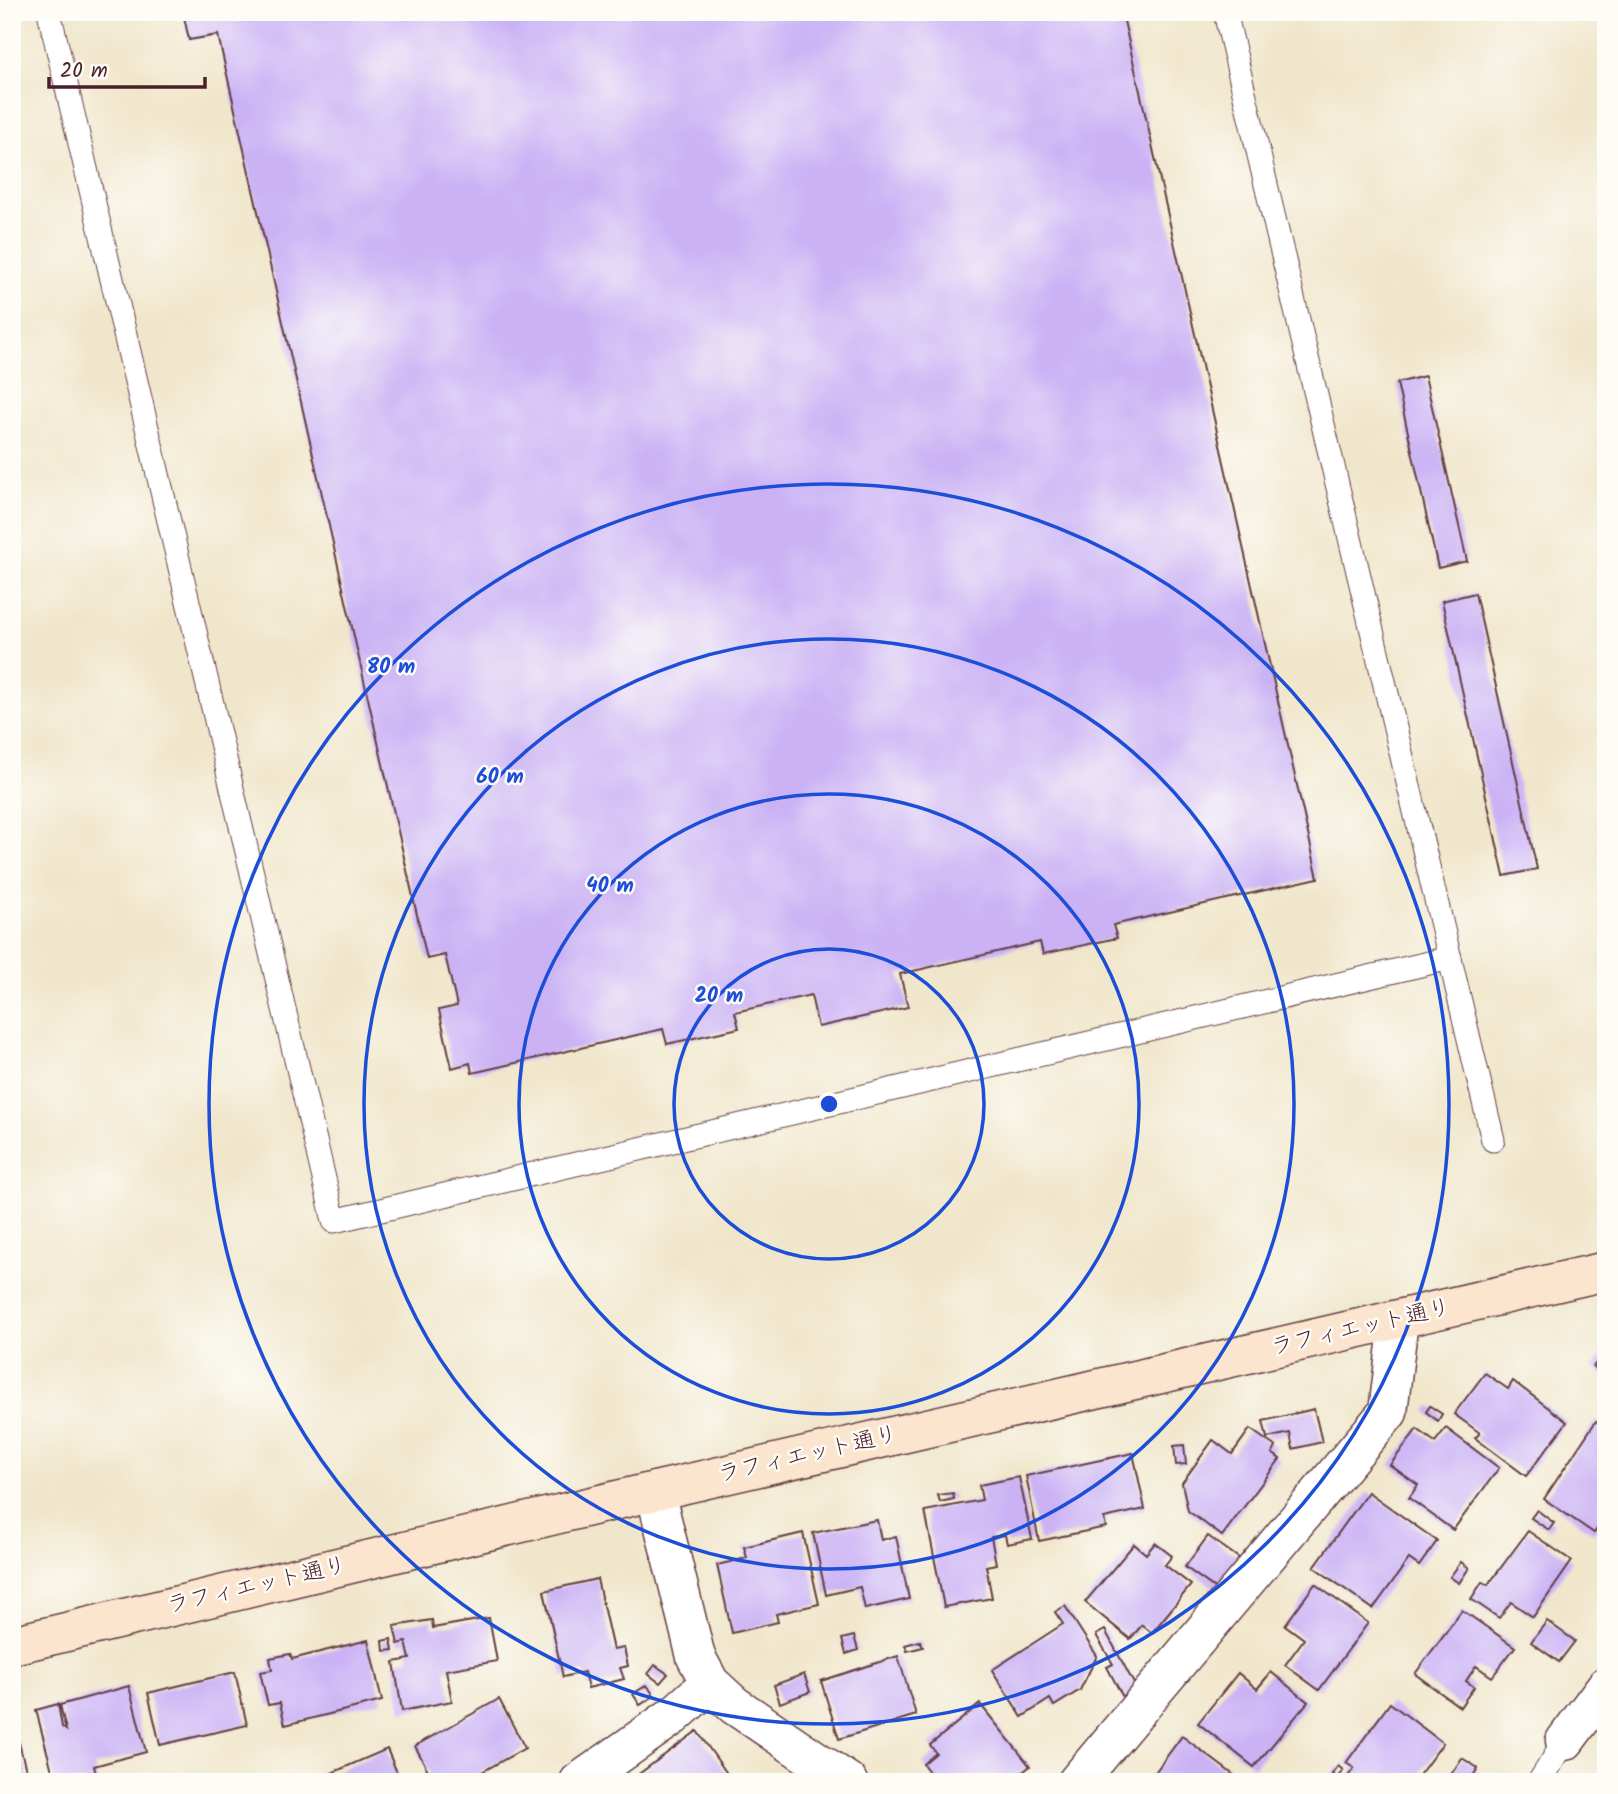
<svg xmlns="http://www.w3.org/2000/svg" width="1618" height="1794" font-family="Kalam,'Klee One',sans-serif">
	<rect width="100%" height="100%" fill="#fdfcf7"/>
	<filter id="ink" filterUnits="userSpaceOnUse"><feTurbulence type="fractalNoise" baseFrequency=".0143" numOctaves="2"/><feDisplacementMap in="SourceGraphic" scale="14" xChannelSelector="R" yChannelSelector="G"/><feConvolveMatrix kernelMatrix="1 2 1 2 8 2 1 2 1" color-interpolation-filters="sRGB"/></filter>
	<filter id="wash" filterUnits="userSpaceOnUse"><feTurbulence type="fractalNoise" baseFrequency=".00686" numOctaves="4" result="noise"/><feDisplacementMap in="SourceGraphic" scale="28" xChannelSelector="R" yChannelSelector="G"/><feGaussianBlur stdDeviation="1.57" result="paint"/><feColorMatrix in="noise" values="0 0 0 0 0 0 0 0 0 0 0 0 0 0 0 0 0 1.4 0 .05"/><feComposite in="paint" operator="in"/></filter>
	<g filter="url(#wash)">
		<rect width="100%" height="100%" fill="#f0e6cb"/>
		<g id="blocks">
			<g fill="#cab2f5">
				<path d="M 183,12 L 1122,12 L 1318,878 L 1113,925 L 1117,938 L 1043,954 L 1040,942 L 900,974 L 908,1007 L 818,1027 L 811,995 L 735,1012 L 739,1028 L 667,1044 L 663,1029 L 472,1073 L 470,1063 L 452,1068 L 439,1010 L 457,1006 L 445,955 L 427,959 L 218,35 L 189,40 Z"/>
				<path d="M 1425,376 L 1467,561 L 1438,568 L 1397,383 Z"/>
				<path d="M 1475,593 L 1537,869 L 1504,876 L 1442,601 Z"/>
				<path d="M 1606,1349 L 1606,1377 L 1593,1367 Z"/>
				<path d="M 1485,1373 L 1508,1389 L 1513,1381 L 1567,1422 L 1526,1476 L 1475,1438 L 1480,1433 L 1454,1414 Z"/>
				<path d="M 1430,1406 L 1442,1414 L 1438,1421 L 1426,1412 Z"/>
				<path d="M 1314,1409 L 1322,1442 L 1293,1449 L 1290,1433 L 1267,1438 L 1263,1421 Z"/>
				<path d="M 1596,1421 L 1606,1427 L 1606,1516 L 1594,1533 L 1544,1499 Z"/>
				<path d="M 1446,1428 L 1499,1468 L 1453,1530 L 1409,1498 L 1418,1485 L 1390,1465 L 1417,1429 L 1435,1442 Z"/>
				<path d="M 1250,1429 L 1276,1447 L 1272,1453 L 1280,1459 L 1222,1536 L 1188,1511 L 1182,1483 L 1213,1440 L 1232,1454 Z"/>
				<path d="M 1184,1445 L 1186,1464 L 1176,1465 L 1174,1446 Z"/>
				<path d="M 1133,1453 L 1145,1509 L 1104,1518 L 1106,1527 L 1039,1541 L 1026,1476 Z"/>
				<path d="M 1019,1477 L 1032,1539 L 1007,1544 L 1005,1535 L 991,1537 L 996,1564 L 986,1566 L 992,1598 L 944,1607 L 925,1511 L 982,1500 L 979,1485 Z"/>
				<path d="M 1368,1492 L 1437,1541 L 1419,1566 L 1409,1559 L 1373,1609 L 1314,1567 Z"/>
				<path d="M 953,1493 L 954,1499 L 940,1502 L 938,1495 Z"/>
				<path d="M 1537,1510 L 1554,1523 L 1549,1530 L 1531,1518 Z"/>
				<path d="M 877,1520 L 881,1540 L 896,1536 L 909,1599 L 865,1609 L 860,1587 L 826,1595 L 813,1533 Z"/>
				<path d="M 1528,1531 L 1572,1561 L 1533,1617 L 1511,1602 L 1499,1618 L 1471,1599 L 1482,1582 L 1488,1585 Z"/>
				<path d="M 803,1533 L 819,1604 L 776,1614 L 778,1622 L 732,1633 L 717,1565 L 747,1558 L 744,1547 Z"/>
				<path d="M 1208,1536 L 1243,1561 L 1220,1592 L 1185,1567 Z"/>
				<path d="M 1155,1543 L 1172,1556 L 1165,1565 L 1191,1585 L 1152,1633 L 1142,1625 L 1130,1639 L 1085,1602 L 1134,1544 L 1146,1554 Z"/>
				<path d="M 1461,1562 L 1469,1568 L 1459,1583 L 1450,1577 Z"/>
				<path d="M 597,1579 L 613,1650 L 624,1648 L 628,1666 L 620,1668 L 624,1679 L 588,1688 L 584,1672 L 563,1677 L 544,1591 Z"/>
				<path d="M 1315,1584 L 1368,1623 L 1319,1690 L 1285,1665 L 1304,1639 L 1285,1625 Z"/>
				<path d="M 1065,1606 L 1097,1656 L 1080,1690 L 1054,1706 L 1050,1699 L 1022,1717 L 992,1670 L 1063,1624 L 1055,1612 Z"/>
				<path d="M 1462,1610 L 1515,1647 L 1492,1677 L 1476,1666 L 1466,1681 L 1474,1687 L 1460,1707 L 1415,1674 Z"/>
				<path d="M 489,1618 L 497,1661 L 446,1670 L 452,1701 L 402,1711 L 394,1662 L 410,1659 L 406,1642 L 398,1644 L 394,1626 L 432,1620 L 433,1628 Z"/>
				<path d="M 1547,1621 L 1575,1641 L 1559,1662 L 1531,1642 Z"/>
				<path d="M 1105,1630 L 1138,1691 L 1124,1699 L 1107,1667 L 1113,1664 L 1096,1635 Z"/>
				<path d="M 854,1636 L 858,1650 L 846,1654 L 842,1639 Z"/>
				<path d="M 391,1639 L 393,1650 L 384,1651 L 383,1641 Z"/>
				<path d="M 368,1640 L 382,1701 L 285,1725 L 280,1703 L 268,1705 L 260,1672 L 272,1670 L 270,1658 L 290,1654 L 292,1659 Z"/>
				<path d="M 920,1641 L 923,1647 L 907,1651 L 905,1645 Z"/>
				<path d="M 898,1656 L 916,1715 L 839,1739 L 821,1681 Z"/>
				<path d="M 655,1665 L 668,1674 L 660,1683 L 648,1674 Z"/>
				<path d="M 235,1672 L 247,1725 L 160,1745 L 148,1693 Z"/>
				<path d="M 1271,1672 L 1308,1702 L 1254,1767 L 1198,1723 L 1238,1673 L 1257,1689 Z"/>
				<path d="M 804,1674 L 810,1692 L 780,1703 L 774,1685 Z"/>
				<path d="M 647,1685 L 654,1696 L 640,1705 L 633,1694 Z"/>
				<path d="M 129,1686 L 146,1752 L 94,1766 L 98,1782 L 55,1782 L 36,1710 L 58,1704 L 62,1727 L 66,1730 L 60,1705 Z"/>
				<path d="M 499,1699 L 525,1748 L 464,1782 L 434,1782 L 415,1746 Z"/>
				<path d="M 1390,1703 L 1443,1743 L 1414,1782 L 1344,1782 L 1354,1768 L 1346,1763 Z"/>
				<path d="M 980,1704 L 1030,1766 L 1011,1782 L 937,1782 L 923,1764 L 936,1753 L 930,1745 Z"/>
				<path d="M 697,1731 L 733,1782 L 628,1782 Z"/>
				<path d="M 1182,1736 L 1243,1782 L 1148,1782 Z"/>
				<path d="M 19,1743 L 29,1782 L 12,1782 L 12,1744 Z"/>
				<path d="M 387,1749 L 401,1782 L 311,1782 Z"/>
				<path d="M 1462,1758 L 1478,1768 L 1469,1782 L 1446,1782 Z"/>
				<path d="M 1338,1766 L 1343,1770 L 1337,1778 L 1332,1774 Z"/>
			</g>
		</g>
	</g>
	<g filter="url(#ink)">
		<use href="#blocks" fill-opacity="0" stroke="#633d43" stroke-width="2"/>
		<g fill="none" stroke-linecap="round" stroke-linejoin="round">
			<g stroke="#633d43" stroke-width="25">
				<g id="lane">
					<path d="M 49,12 L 334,1221 L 1450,958"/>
					<path d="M 1225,12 L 1493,1140"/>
					<path d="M 1539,1782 L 1565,1741"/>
				</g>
			</g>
			<g stroke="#633d43" stroke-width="41">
				<g id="street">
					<path d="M 655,1491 L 696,1657 L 710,1683 L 734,1705 L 848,1782"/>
					<path d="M 1565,1741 L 1606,1686"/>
					<path d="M 579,1782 L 673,1716 L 710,1683"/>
					<path d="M 1077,1782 L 1388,1412 L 1399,1320"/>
				</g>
			</g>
			<g stroke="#633d43" stroke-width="41">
				<path id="secondary" d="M 12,1645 L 655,1491 L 1606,1271"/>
			</g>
			<use href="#lane" stroke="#fff" stroke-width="23"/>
			<use href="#street" stroke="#fff" stroke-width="38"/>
			<use href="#secondary" stroke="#fce5cf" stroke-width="38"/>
		</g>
	</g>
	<g fill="none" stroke="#1d4ed8" stroke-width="3.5">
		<circle cx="829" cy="1104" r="155"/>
		<circle cx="829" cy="1104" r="310"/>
		<circle cx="829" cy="1104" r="465"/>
		<circle cx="829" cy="1104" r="620"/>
	</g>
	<g text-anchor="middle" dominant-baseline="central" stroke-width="5" stroke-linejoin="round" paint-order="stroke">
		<g font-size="23" fill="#4a1f2b" stroke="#fdfcf7">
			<text transform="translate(1361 1328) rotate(-13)">ラフィエット通り</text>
			<text transform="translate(808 1455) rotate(-13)">ラフィエット通り</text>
			<text transform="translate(257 1586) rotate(-13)">ラフィエット通り</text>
		</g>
	</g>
	<circle cx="829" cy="1104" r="10" fill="#1d4ed8" stroke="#fdfcf7" stroke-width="3.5"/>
	<g font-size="21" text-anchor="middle" font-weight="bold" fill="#1d4ed8" stroke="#fdfcf7" stroke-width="5" stroke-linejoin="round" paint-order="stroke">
		<text x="391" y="673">80 m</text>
		<text x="500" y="783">60 m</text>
		<text x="610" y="892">40 m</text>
		<text x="719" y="1002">20 m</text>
	</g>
	<rect width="1618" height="1794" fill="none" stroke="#fdfcf7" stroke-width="42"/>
	<path d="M49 77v10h156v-10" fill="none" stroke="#4a1f2b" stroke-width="3.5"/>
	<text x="60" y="77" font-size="21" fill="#4a1f2b" stroke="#fdfcf7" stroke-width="5" paint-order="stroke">20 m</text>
</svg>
